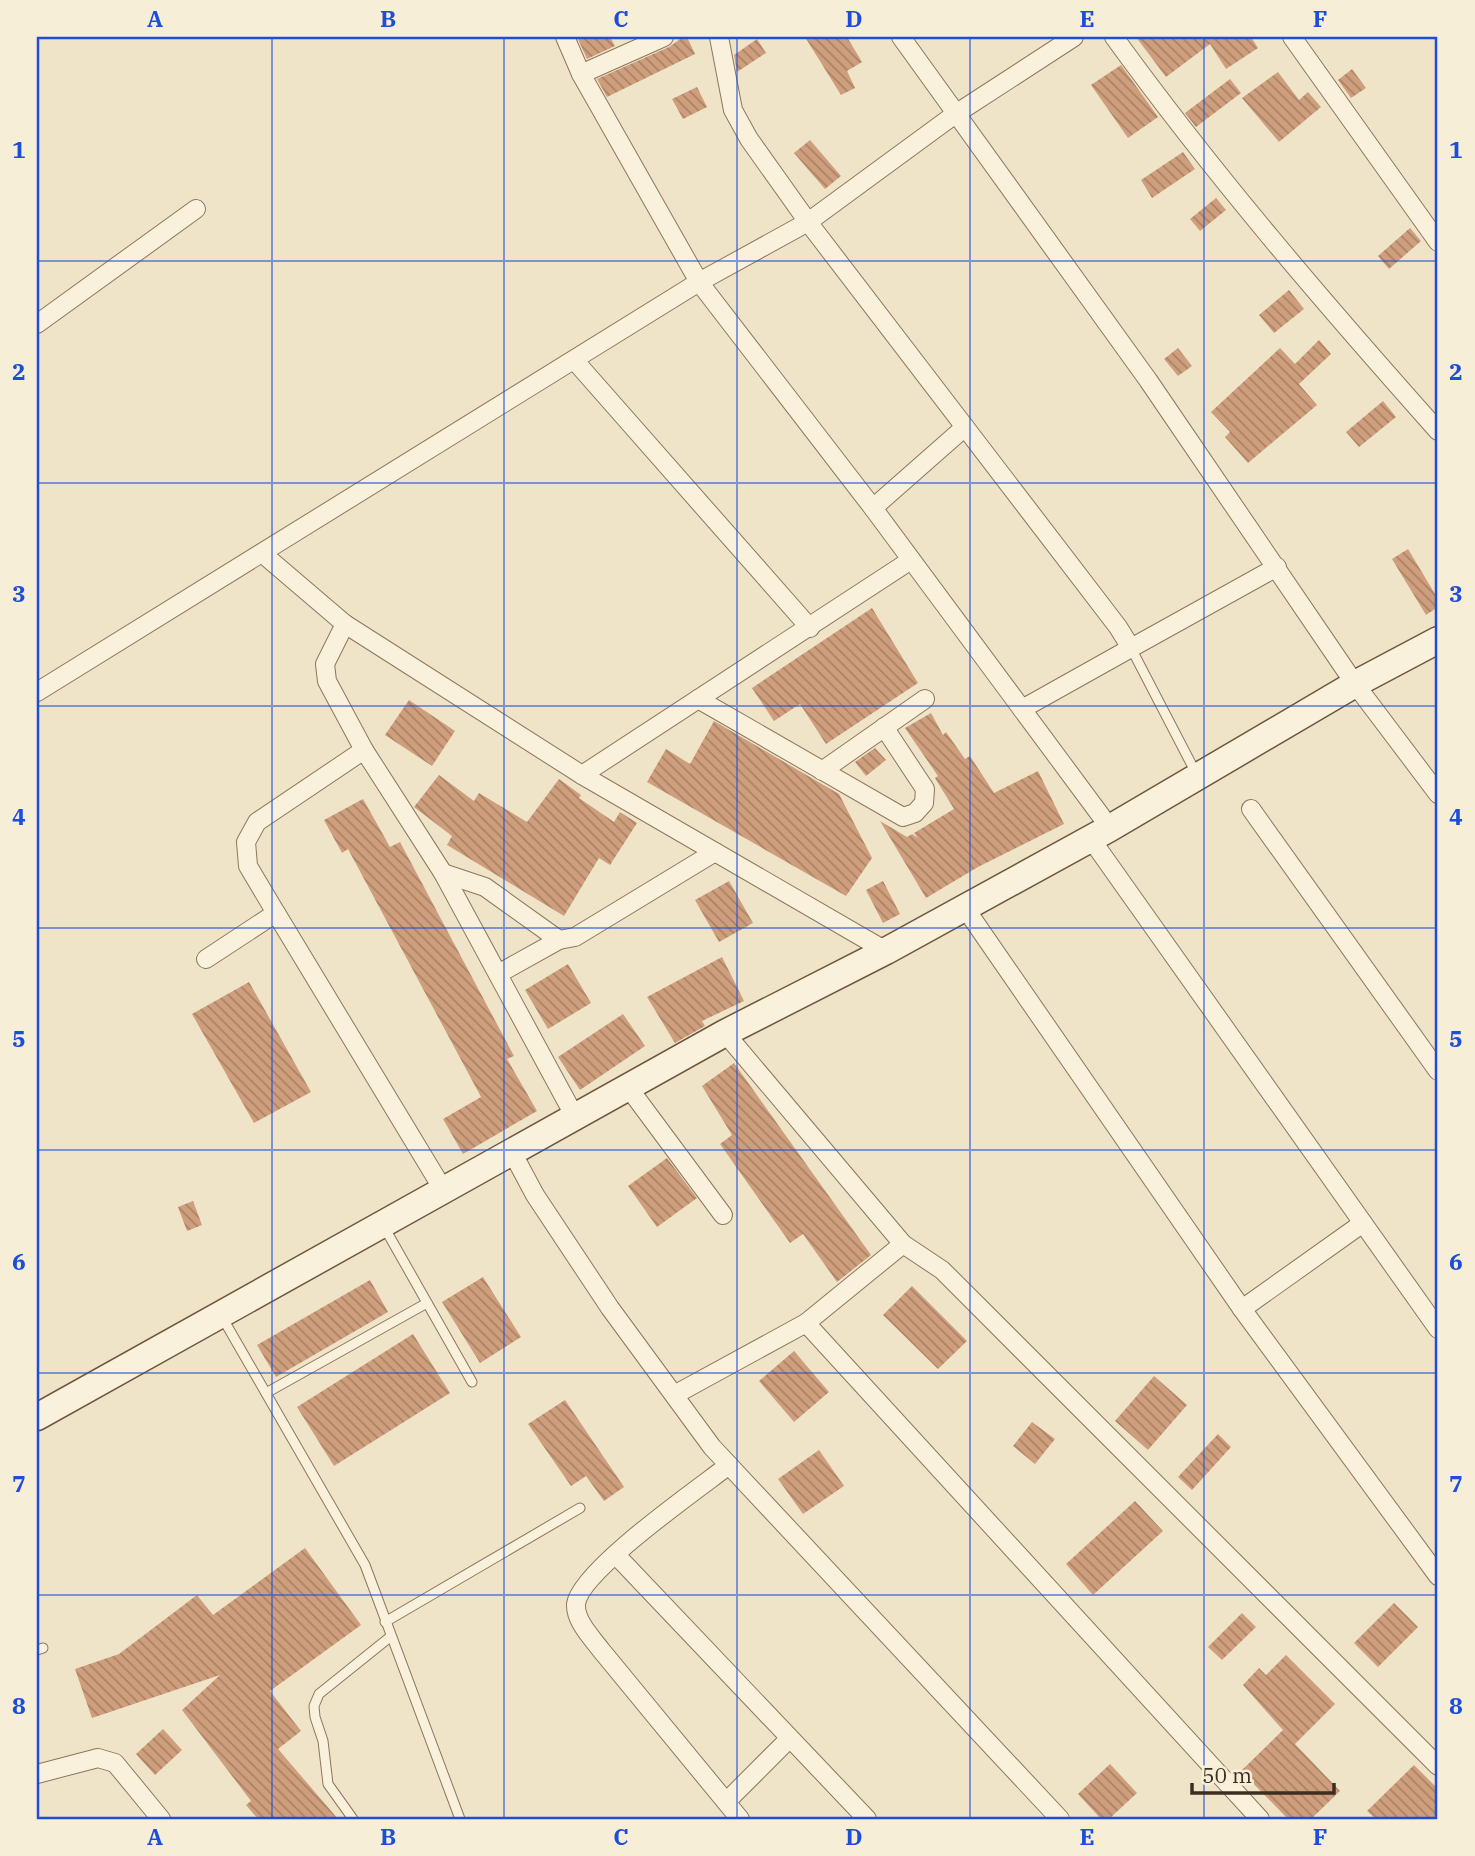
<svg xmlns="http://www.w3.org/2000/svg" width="1475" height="1856" font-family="'IBM Plex Serif',serif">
	<defs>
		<pattern id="building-back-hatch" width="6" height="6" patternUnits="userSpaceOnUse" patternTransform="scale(1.75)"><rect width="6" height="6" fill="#cf9f7d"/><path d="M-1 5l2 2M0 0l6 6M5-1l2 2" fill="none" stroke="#a98266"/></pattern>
	</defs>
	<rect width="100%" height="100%" fill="#f0e4c8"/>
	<g fill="url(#building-back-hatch)">
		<path d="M 577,37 L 610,37 L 615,46 L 587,59 Z"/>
		<path d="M 683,37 L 687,37 L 695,54 L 607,97 L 597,79 L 669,47 Z"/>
		<path d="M 805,37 L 847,37 L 862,62 L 847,71 L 855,88 L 841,95 Z"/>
		<path d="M 1136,37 L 1251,37 L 1258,48 L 1226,69 L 1210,44 L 1166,77 Z"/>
		<path d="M 757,39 L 766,53 L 737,72 L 734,55 Z"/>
		<path d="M 1121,65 L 1158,117 L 1128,138 L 1091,85 Z"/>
		<path d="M 1352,69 L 1366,88 L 1351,98 L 1338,80 Z"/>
		<path d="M 1278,72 L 1299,100 L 1308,92 L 1321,107 L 1279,142 L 1242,98 Z"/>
		<path d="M 1230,79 L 1241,93 L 1196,127 L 1185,113 Z"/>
		<path d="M 697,87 L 707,107 L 683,119 L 672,99 Z"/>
		<path d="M 810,140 L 841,176 L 825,189 L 794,153 Z"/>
		<path d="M 1183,152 L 1195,169 L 1152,198 L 1141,180 Z"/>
		<path d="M 1216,198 L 1226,210 L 1200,231 L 1190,219 Z"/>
		<path d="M 1410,228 L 1421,241 L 1389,269 L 1378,256 Z"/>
		<path d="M 1289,290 L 1304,309 L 1274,333 L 1259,315 Z"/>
		<path d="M 1319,340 L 1331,354 L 1299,384 L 1317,405 L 1248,463 L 1225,437 L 1230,432 L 1211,412 L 1280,348 L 1295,364 Z"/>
		<path d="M 1178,348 L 1192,366 L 1178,376 L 1164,359 Z"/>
		<path d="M 1383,401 L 1396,417 L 1359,447 L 1346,432 Z"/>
		<path d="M 1408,549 L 1438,599 L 1438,607 L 1426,615 L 1392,559 Z"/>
		<path d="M 872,608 L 918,683 L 826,744 L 800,704 L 774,721 L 752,688 Z"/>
		<path d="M 409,700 L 455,731 L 432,766 L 385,735 Z"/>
		<path d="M 931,713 L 943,735 L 946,732 L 965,759 L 970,756 L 994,793 L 1038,771 L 1064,824 L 978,867 L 926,898 L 880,821 L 907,837 L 912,834 L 918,838 L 914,833 L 954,809 L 935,778 L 938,776 L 905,728 Z"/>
		<path d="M 714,721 L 839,794 L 872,858 L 846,896 L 647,782 L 666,749 L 690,764 Z"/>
		<path d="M 875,748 L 886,760 L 866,776 L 855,762 Z"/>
		<path d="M 439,775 L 474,801 L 479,793 L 527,822 L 559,779 L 581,795 L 579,798 L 614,822 L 620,812 L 637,823 L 610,865 L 599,858 L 564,916 L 447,845 L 452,836 L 414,807 Z"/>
		<path d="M 363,799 L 390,847 L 400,842 L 514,1056 L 507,1059 L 537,1111 L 463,1154 L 443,1119 L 481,1097 L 348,849 L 342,853 L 324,820 Z"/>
		<path d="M 729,881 L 753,923 L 719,942 L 695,900 Z"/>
		<path d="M 883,881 L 900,914 L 883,923 L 866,890 Z"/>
		<path d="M 722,957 L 744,1001 L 702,1021 L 705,1026 L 675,1043 L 647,997 Z"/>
		<path d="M 568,964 L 591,1003 L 548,1029 L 525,990 Z"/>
		<path d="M 249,982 L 311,1092 L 254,1123 L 192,1014 Z"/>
		<path d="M 623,1014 L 645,1046 L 580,1090 L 558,1057 Z"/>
		<path d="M 734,1063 L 871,1255 L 837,1282 L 803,1234 L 790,1243 L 720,1144 L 732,1135 L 702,1086 Z"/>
		<path d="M 667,1158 L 697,1198 L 657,1227 L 628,1186 Z"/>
		<path d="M 193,1201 L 202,1225 L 187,1231 L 178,1207 Z"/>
		<path d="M 483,1277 L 521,1337 L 480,1363 L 442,1302 Z"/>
		<path d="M 370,1280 L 388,1312 L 276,1377 L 257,1345 Z"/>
		<path d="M 912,1286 L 967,1341 L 938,1369 L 883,1315 Z"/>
		<path d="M 413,1334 L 450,1393 L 334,1466 L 297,1407 Z"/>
		<path d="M 794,1351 L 829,1392 L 794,1422 L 759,1381 Z"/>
		<path d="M 1154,1376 L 1187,1405 L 1148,1450 L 1115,1421 Z"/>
		<path d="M 565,1400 L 624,1487 L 604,1501 L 586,1476 L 571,1486 L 528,1424 Z"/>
		<path d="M 1032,1422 L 1055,1439 L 1035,1464 L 1013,1446 Z"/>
		<path d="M 1218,1434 L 1231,1447 L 1192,1490 L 1178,1477 Z"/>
		<path d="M 819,1450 L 844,1486 L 803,1514 L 778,1479 Z"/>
		<path d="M 1135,1501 L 1163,1531 L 1093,1595 L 1066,1564 Z"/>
		<path d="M 305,1548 L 361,1625 L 270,1691 L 301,1731 L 278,1749 L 338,1819 L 258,1819 L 246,1805 L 251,1801 L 182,1710 L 220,1675 L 92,1718 L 75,1669 L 119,1654 L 197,1595 L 213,1615 Z"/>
		<path d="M 1394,1603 L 1418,1627 L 1378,1667 L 1354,1643 Z"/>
		<path d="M 1242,1613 L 1256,1627 L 1222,1660 L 1208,1647 Z"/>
		<path d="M 1286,1655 L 1335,1704 L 1295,1744 L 1340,1791 L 1311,1819 L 1288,1819 L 1241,1771 L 1283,1730 L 1243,1685 L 1259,1668 L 1266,1675 Z"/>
		<path d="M 163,1729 L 182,1750 L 155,1775 L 136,1754 Z"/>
		<path d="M 1110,1764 L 1137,1793 L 1109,1819 L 1101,1819 L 1078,1794 Z"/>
		<path d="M 1414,1765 L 1438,1789 L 1438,1819 L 1376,1819 L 1367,1811 Z"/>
	</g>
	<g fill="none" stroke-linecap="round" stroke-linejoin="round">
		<g stroke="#8d765c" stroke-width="11">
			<g id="lane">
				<path d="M 1131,648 L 1197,775"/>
				<path d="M 383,1225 L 472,1382"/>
				<path d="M 222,1317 L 365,1565 L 460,1819"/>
				<path d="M 266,1393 L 427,1303"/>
				<path d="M 385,1622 L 580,1508"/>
				<path d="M 37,1650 L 43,1648"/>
				<path d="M 353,1819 L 328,1784 L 323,1741 L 315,1717 L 314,1706 L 319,1694 L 390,1637"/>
			</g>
		</g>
		<g stroke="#8d765c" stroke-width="20">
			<g id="street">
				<path d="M 565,37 L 581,74 L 699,282 L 873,508 L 1110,828"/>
				<path d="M 719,37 L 733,110 L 749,139 L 808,222 L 1118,627 L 1131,648 L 1277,567"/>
				<path d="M 901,37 L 1148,380 L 1355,684 L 1438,794"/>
				<path d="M 1114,37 C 1214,175 1325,304 1438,431"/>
				<path d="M 1292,37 L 1438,242"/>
				<path d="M 581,74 L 664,37"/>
				<path d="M 37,324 L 196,209"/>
				<path d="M 575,361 L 810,628"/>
				<path d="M 873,508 L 965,427"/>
				<path d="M 263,554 L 345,624 L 582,775 L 886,951"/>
				<path d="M 345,624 L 325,664 L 327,681 L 364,750 L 443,873 L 575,1117"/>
				<path d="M 37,692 L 699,282 L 808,222 L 954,115 L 1074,37"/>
				<path d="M 698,699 L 903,817 L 915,813 L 924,803 L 925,789 L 884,727"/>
				<path d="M 1022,709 L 1131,648"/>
				<path d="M 822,771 L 925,699"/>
				<path d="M 582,775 L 911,560"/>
				<path d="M 1251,809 L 1438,1071"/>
				<path d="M 1091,839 L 1438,1329"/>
				<path d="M 443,873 L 485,887 L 559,940 L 575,937 L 715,852"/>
				<path d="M 965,908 L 1242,1309 L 1438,1576"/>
				<path d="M 276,913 L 248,866 L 246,842 L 257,822 L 364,750"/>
				<path d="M 206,959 L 276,913 L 444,1191"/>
				<path d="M 498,974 L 559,940"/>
				<path d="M 725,1033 L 903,1244 L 942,1270 L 1438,1766"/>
				<path d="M 628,1087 L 723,1215"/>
				<path d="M 512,1152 L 535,1195 L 610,1308 L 712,1447 L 1060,1819"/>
				<path d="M 1242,1309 L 1363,1223"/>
				<path d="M 806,1323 L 1260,1819"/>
				<path d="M 676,1394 L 806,1323 L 903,1244"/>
				<path d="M 729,1465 C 698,1489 580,1571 576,1604 C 575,1621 592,1638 601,1650 L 740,1819"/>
				<path d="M 616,1555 L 867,1819"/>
				<path d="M 37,1774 L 98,1758 L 115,1763 L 161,1819"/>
				<path d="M 726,1802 L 789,1739"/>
			</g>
		</g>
		<g stroke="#6f573f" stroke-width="29">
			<path id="secondary" d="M 37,1417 L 725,1033 L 886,951 L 1110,828 L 1355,684 L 1438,640"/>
		</g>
		<use href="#lane" stroke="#faf1dc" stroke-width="9"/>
		<use href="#street" stroke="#faf1dc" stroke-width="18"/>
		<use href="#secondary" stroke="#faf1dc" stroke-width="26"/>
	</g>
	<path fill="none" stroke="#1d4ed8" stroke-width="2" stroke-opacity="0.55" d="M 272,37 L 272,1819M 504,37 L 504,1819M 737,37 L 737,1819M 970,37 L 970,1819M 1204,37 L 1204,1819M 37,261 L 1438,261M 37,483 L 1438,483M 37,706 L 1438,706M 37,928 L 1438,928M 37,1150 L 1438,1150M 37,1373 L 1438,1373M 37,1595 L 1438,1595"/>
	<rect width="1475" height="1856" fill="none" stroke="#f7eed8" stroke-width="77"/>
	<path d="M1192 1783v10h142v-10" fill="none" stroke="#3d2e20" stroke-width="3.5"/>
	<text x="1202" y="1783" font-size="21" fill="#3d2e20" stroke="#f7eed8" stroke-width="5" paint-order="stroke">50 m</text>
	<rect x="38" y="38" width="1398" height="1780" fill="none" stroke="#1d4ed8" stroke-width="2.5"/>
	<g font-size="23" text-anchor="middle" font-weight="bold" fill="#1d4ed8">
		<text x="155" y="27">A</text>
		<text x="388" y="27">B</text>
		<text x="621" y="27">C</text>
		<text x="854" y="27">D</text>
		<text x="1087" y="27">E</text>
		<text x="1320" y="27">F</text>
		<text x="19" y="158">1</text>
		<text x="1456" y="158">1</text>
		<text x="19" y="380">2</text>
		<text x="1456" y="380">2</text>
		<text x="19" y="602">3</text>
		<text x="1456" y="602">3</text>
		<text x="19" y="825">4</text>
		<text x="1456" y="825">4</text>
		<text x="19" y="1047">5</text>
		<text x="1456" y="1047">5</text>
		<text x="19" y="1270">6</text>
		<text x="1456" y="1270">6</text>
		<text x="19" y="1492">7</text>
		<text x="1456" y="1492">7</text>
		<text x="19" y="1714">8</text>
		<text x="1456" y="1714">8</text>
		<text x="155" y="1845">A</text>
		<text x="388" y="1845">B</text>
		<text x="621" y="1845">C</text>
		<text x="854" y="1845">D</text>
		<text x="1087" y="1845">E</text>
		<text x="1320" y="1845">F</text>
	</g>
</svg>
